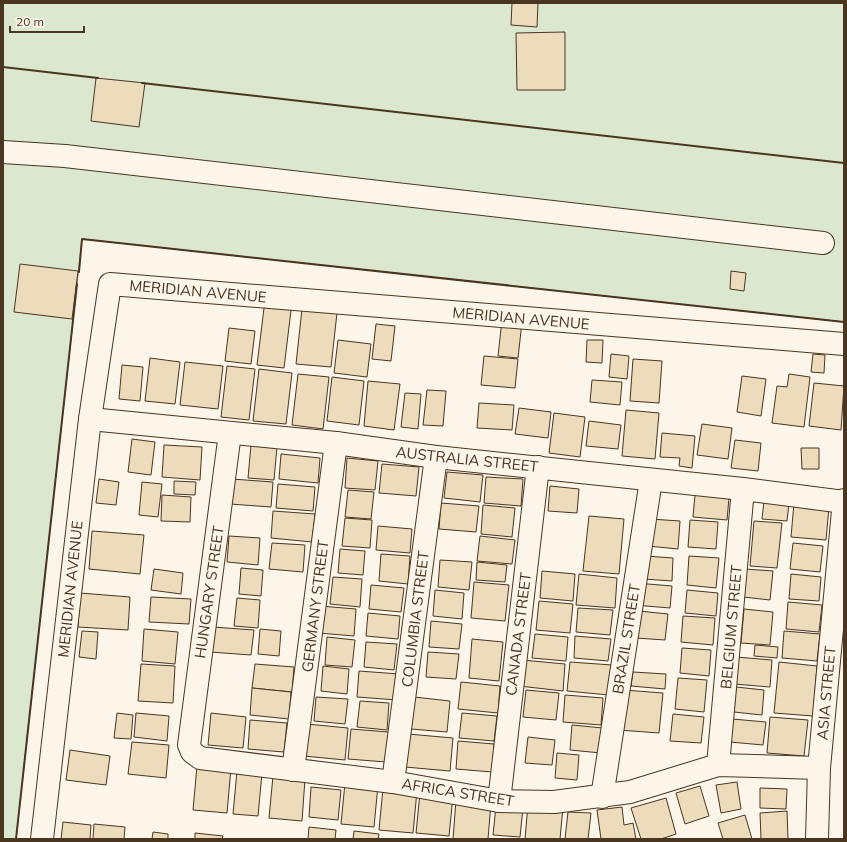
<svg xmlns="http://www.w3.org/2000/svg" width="847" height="842" font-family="Mulish,sans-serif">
	<rect width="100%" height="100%" fill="#fbf6e9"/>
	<path fill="#dce7d0" stroke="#887966" d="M 3,3 L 844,3 L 844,322 L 82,239 L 16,839 L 3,839 Z"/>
	<g fill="#ecdcbc" stroke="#4a3520">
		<path d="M 512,3 L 538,3 L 537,27 L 511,25 Z"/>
		<path d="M 565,32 L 565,90 L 517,90 L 516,33 Z"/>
		<path d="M 96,78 L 145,83 L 139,127 L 91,121 Z"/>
		<path d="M 20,264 L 78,271 L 72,319 L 14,312 Z"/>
		<path d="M 731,271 L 746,273 L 744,291 L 730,289 Z"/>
		<path d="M 265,300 L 292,302 L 284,368 L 257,365 Z"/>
		<path d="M 302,309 L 337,313 L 331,367 L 296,364 Z"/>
		<path d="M 502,320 L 522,322 L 518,358 L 498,356 Z"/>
		<path d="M 376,324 L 395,326 L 391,361 L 372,359 Z"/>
		<path d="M 229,328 L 255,331 L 251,364 L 225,361 Z"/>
		<path d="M 338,340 L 371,344 L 367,377 L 334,373 Z"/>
		<path d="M 587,340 L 603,340 L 602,363 L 586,362 Z"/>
		<path d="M 611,354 L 629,356 L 627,379 L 609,377 Z"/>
		<path d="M 813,354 L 825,355 L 824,373 L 811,372 Z"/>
		<path d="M 484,356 L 518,359 L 515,388 L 481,385 Z"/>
		<path d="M 150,358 L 180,362 L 175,404 L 145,401 Z"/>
		<path d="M 633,359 L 662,361 L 659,403 L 630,401 Z"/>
		<path d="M 185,362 L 223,366 L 218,409 L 180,405 Z"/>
		<path d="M 122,365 L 143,367 L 140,401 L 119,399 Z"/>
		<path d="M 227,366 L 255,369 L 249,420 L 221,417 Z"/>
		<path d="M 259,369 L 292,373 L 286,424 L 253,421 Z"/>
		<path d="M 298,374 L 329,377 L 323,429 L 292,425 Z"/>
		<path d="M 789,374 L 810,377 L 804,427 L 772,423 L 777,386 L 787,387 Z"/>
		<path d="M 742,376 L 766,379 L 761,416 L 737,412 Z"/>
		<path d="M 332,377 L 364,381 L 359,425 L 327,421 Z"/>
		<path d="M 592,380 L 622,382 L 620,405 L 590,402 Z"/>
		<path d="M 368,381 L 400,384 L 394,430 L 364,426 Z"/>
		<path d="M 814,383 L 844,386 L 841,430 L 809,426 Z"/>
		<path d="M 427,390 L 446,391 L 443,426 L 423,425 Z"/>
		<path d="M 405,393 L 421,394 L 418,429 L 401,427 Z"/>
		<path d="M 479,403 L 514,405 L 512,430 L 477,428 Z"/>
		<path d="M 519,408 L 551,412 L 548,438 L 515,434 Z"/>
		<path d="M 626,410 L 659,413 L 655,459 L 622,456 Z"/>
		<path d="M 554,413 L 585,417 L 580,457 L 549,453 Z"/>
		<path d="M 589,421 L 621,425 L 618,449 L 586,446 Z"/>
		<path d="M 702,424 L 732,428 L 728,459 L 697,455 Z"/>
		<path d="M 662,433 L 695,436 L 692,468 L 679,466 L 680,458 L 660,457 Z"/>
		<path d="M 132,439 L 155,442 L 151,475 L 128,472 Z"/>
		<path d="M 735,440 L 761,443 L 758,471 L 731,468 Z"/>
		<path d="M 164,445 L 202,447 L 200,480 L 162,477 Z"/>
		<path d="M 251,445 L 277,447 L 274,480 L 248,478 Z"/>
		<path d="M 801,448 L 819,448 L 819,469 L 802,469 Z"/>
		<path d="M 281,454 L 320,458 L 318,483 L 279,479 Z"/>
		<path d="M 347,458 L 378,461 L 375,490 L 345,488 Z"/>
		<path d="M 382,464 L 419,467 L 416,496 L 379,493 Z"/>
		<path d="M 447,472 L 483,475 L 480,502 L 444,498 Z"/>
		<path d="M 486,477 L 523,479 L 521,506 L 484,503 Z"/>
		<path d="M 99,479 L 119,482 L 116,505 L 96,503 Z"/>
		<path d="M 232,479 L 273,482 L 271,507 L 230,504 Z"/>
		<path d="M 174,481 L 196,482 L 195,495 L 174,494 Z"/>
		<path d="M 142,482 L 162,484 L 158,517 L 139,515 Z"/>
		<path d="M 278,484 L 315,487 L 313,511 L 276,508 Z"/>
		<path d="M 550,486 L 579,489 L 577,513 L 548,511 Z"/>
		<path d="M 348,490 L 374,492 L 371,519 L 345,517 Z"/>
		<path d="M 162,495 L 191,497 L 190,522 L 161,521 Z"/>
		<path d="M 695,495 L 729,498 L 727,520 L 693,517 Z"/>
		<path d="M 764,501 L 789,503 L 787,521 L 762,519 Z"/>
		<path d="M 441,503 L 479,506 L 476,532 L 439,529 Z"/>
		<path d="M 794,503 L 829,507 L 826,540 L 791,537 Z"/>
		<path d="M 483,505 L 515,508 L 512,537 L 481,534 Z"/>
		<path d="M 273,511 L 315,514 L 312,542 L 271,538 Z"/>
		<path d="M 589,516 L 624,519 L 619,574 L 583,571 Z"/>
		<path d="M 345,518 L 372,520 L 370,548 L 342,546 Z"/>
		<path d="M 650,519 L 680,521 L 678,549 L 648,546 Z"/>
		<path d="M 690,520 L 718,522 L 716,549 L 688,547 Z"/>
		<path d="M 754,521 L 782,523 L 777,568 L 750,566 Z"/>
		<path d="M 378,526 L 412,529 L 410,553 L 376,550 Z"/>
		<path d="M 92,531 L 144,535 L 140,574 L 89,569 Z"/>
		<path d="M 229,536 L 260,538 L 258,565 L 227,562 Z"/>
		<path d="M 480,536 L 515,540 L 512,564 L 477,561 Z"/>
		<path d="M 272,543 L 305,545 L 303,572 L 269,569 Z"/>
		<path d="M 793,543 L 823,546 L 820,572 L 790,569 Z"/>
		<path d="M 340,549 L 365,551 L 363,575 L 338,573 Z"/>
		<path d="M 381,554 L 410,556 L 408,584 L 379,581 Z"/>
		<path d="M 646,556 L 673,558 L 672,581 L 644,579 Z"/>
		<path d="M 689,556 L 719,558 L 716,588 L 687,585 Z"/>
		<path d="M 440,560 L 472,562 L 469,590 L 438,587 Z"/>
		<path d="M 477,562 L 507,565 L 505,582 L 476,580 Z"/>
		<path d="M 241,568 L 263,570 L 261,596 L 239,594 Z"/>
		<path d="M 154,569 L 183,573 L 181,594 L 151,590 Z"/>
		<path d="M 745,569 L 773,571 L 770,600 L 743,597 Z"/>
		<path d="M 542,571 L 575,574 L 573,601 L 540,598 Z"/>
		<path d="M 579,574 L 617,578 L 615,608 L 576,605 Z"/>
		<path d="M 791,574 L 821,577 L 819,601 L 789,599 Z"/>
		<path d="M 333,577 L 362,579 L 360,607 L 330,604 Z"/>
		<path d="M 474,582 L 509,585 L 505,621 L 471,618 Z"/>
		<path d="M 636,583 L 672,586 L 670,608 L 634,605 Z"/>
		<path d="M 371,585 L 404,588 L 401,612 L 369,609 Z"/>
		<path d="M 435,590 L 464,593 L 462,619 L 433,616 Z"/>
		<path d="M 687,590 L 718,593 L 716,616 L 685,613 Z"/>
		<path d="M 80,593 L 130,597 L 128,630 L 78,627 Z"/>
		<path d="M 151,597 L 191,599 L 189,624 L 149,622 Z"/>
		<path d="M 237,598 L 260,600 L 258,628 L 234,626 Z"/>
		<path d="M 539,601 L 573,604 L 570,633 L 536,630 Z"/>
		<path d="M 788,602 L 822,605 L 819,632 L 786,629 Z"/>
		<path d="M 320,606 L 356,609 L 354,636 L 318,633 Z"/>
		<path d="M 578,608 L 613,610 L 610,635 L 576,632 Z"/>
		<path d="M 744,609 L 773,612 L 770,645 L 741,643 Z"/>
		<path d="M 639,611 L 668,614 L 665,640 L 636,638 Z"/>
		<path d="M 368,613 L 400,616 L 398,639 L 366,636 Z"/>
		<path d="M 683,616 L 715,618 L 713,645 L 681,642 Z"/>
		<path d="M 431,621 L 462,624 L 459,649 L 429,647 Z"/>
		<path d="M 213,627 L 254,630 L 251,655 L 210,652 Z"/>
		<path d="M 144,629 L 178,632 L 175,664 L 142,661 Z"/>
		<path d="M 260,629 L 281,631 L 279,656 L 258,654 Z"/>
		<path d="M 82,631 L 98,632 L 96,659 L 79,657 Z"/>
		<path d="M 784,631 L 820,634 L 817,661 L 782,658 Z"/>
		<path d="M 535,634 L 568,637 L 566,661 L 532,658 Z"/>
		<path d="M 575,636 L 611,639 L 608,661 L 574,658 Z"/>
		<path d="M 327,637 L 355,640 L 352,667 L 325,665 Z"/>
		<path d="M 472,639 L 503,642 L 499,681 L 469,678 Z"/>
		<path d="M 366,642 L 397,644 L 394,670 L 364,667 Z"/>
		<path d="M 755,645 L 778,647 L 777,658 L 754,656 Z"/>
		<path d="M 682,648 L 711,650 L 709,676 L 680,673 Z"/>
		<path d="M 428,652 L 459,654 L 456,679 L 426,677 Z"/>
		<path d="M 736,657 L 772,660 L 770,687 L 734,684 Z"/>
		<path d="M 522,660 L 565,664 L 563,691 L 519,686 Z"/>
		<path d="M 570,662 L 612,665 L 609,695 L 567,691 Z"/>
		<path d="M 779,662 L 817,666 L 813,716 L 774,713 Z"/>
		<path d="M 141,664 L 175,666 L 173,703 L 138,701 Z"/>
		<path d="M 255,664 L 294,667 L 292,692 L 252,688 Z"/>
		<path d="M 323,666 L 349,669 L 347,694 L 321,691 Z"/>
		<path d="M 359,671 L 399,674 L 397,700 L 357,697 Z"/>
		<path d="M 633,672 L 666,674 L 665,689 L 631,686 Z"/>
		<path d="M 678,678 L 707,680 L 704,712 L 675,709 Z"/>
		<path d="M 461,682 L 500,686 L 498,713 L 458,709 Z"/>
		<path d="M 736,687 L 764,690 L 762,715 L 734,712 Z"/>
		<path d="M 252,688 L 291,692 L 289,719 L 250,715 Z"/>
		<path d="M 526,690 L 559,693 L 556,720 L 523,717 Z"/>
		<path d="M 624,690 L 663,693 L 659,733 L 619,730 Z"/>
		<path d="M 565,695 L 603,698 L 601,725 L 563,722 Z"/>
		<path d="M 316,697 L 348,699 L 345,724 L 314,721 Z"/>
		<path d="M 414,697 L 450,701 L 447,732 L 411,729 Z"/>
		<path d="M 360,701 L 389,703 L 387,730 L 357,727 Z"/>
		<path d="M 117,713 L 133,715 L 131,739 L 114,738 Z"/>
		<path d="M 136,713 L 169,716 L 167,741 L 134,737 Z"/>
		<path d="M 211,713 L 246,717 L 243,748 L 208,745 Z"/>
		<path d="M 462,713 L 497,716 L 494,741 L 459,738 Z"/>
		<path d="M 673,714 L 704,717 L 701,743 L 670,741 Z"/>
		<path d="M 770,717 L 808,720 L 804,756 L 767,753 Z"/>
		<path d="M 732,719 L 766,722 L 763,745 L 730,742 Z"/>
		<path d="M 250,720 L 287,723 L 284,752 L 248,749 Z"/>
		<path d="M 307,724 L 348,728 L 345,760 L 304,756 Z"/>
		<path d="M 572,725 L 603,728 L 601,753 L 570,750 Z"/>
		<path d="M 351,729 L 389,732 L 386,762 L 348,759 Z"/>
		<path d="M 408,734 L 453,738 L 450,771 L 405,767 Z"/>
		<path d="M 528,737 L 555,740 L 552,765 L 525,763 Z"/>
		<path d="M 458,741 L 494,744 L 492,772 L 456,769 Z"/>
		<path d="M 132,742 L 169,745 L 166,778 L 128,774 Z"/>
		<path d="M 70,750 L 110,756 L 106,785 L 66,780 Z"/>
		<path d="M 557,753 L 579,755 L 577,780 L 555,778 Z"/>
		<path d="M 197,766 L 231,768 L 227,813 L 193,810 Z"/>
		<path d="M 237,771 L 262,773 L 258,816 L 233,814 Z"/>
		<path d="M 273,776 L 305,779 L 302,821 L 269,818 Z"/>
		<path d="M 737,782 L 741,809 L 721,813 L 716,785 Z"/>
		<path d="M 345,783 L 378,785 L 374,827 L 341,824 Z"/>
		<path d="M 700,786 L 709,816 L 685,824 L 676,793 Z"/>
		<path d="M 311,787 L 341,790 L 338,820 L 309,817 Z"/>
		<path d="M 383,788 L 417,791 L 413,833 L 379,830 Z"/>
		<path d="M 760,788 L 787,789 L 786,809 L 760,808 Z"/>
		<path d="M 420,793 L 453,796 L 449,836 L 416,833 Z"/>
		<path d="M 666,798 L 676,834 L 661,839 L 641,839 L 631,808 Z"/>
		<path d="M 456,800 L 491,803 L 488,839 L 453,839 Z"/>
		<path d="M 528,804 L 563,807 L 560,839 L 525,839 Z"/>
		<path d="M 496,806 L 523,808 L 520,837 L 493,835 Z"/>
		<path d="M 622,807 L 624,825 L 633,823 L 636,839 L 601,839 L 597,810 Z"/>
		<path d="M 787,811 L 788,839 L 761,839 L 760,813 Z"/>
		<path d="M 568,812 L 591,813 L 588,839 L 565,839 Z"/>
		<path d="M 745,815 L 752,839 L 723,839 L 718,823 Z"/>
		<path d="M 63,822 L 91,825 L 90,839 L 61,839 Z"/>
		<path d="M 94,824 L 125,827 L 124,839 L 93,839 Z"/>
		<path d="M 309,827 L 336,830 L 335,839 L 308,839 Z"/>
		<path d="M 354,831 L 379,834 L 378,839 L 353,839 Z"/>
		<path d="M 153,832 L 168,834 L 168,839 L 152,839 Z"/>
		<path d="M 195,833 L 223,836 L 222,839 L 195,839 Z"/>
	</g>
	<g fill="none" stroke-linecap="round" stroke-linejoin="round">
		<g stroke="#4a3520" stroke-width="24">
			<g id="street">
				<path d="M 3,152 L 65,156 L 823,243"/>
				<path d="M 90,419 L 336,443 L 436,457 L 743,489 L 844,502"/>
				<path d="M 230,433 L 189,745 L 192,752 L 200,758 L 393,782 L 499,801 L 554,802 L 630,792 L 718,765 L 819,768"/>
				<path d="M 718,765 L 743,489"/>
				<path d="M 293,770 L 336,443"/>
				<path d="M 393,782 L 436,457"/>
				<path d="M 602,797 L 651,480"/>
				<path d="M 499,801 L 538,467"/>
				<path d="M 42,839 L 90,419 L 110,284 L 844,344"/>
				<path d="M 817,839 L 819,768 L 844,500"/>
			</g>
		</g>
		<use href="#street" stroke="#fbf6e9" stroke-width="22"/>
		<g stroke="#4a3520" stroke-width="2">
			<path d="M 3,67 L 98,78"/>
			<path d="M 142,83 L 844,163"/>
			<path d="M 79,272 L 82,239 L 844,322"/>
			<path d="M 16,839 L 77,284"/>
		</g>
	</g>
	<g text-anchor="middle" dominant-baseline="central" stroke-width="3" stroke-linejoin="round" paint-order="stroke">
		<g font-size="15" fill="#4a3520" stroke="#fbf6e9">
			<text transform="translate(198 291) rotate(5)">MERIDIAN AVENUE</text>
			<text transform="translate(521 318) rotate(5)">MERIDIAN AVENUE</text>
			<text transform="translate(467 459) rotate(6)">AUSTRALIA STREET</text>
			<text transform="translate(70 589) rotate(-84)">MERIDIAN AVENUE</text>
			<text transform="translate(209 592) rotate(-82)">HUNGARY STREET</text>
			<text transform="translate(315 606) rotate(-83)">GERMANY STREET</text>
			<text transform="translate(415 619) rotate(-83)">COLUMBIA STREET</text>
			<text transform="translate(731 627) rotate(-85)">BELGIUM STREET</text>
			<text transform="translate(518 634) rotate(-83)">CANADA STREET</text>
			<text transform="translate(626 639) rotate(-81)">BRAZIL STREET</text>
			<text transform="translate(826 693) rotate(-85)">ASIA STREET</text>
			<text transform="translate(458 792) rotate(9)">AFRICA STREET</text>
		</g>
	</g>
	<rect width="847" height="842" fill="none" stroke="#4a3520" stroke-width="8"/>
	<path d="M10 26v6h74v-6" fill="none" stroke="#4a3520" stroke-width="2"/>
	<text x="16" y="26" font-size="12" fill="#4a3520" stroke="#fbf6e9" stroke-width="3" paint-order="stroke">20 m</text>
</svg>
